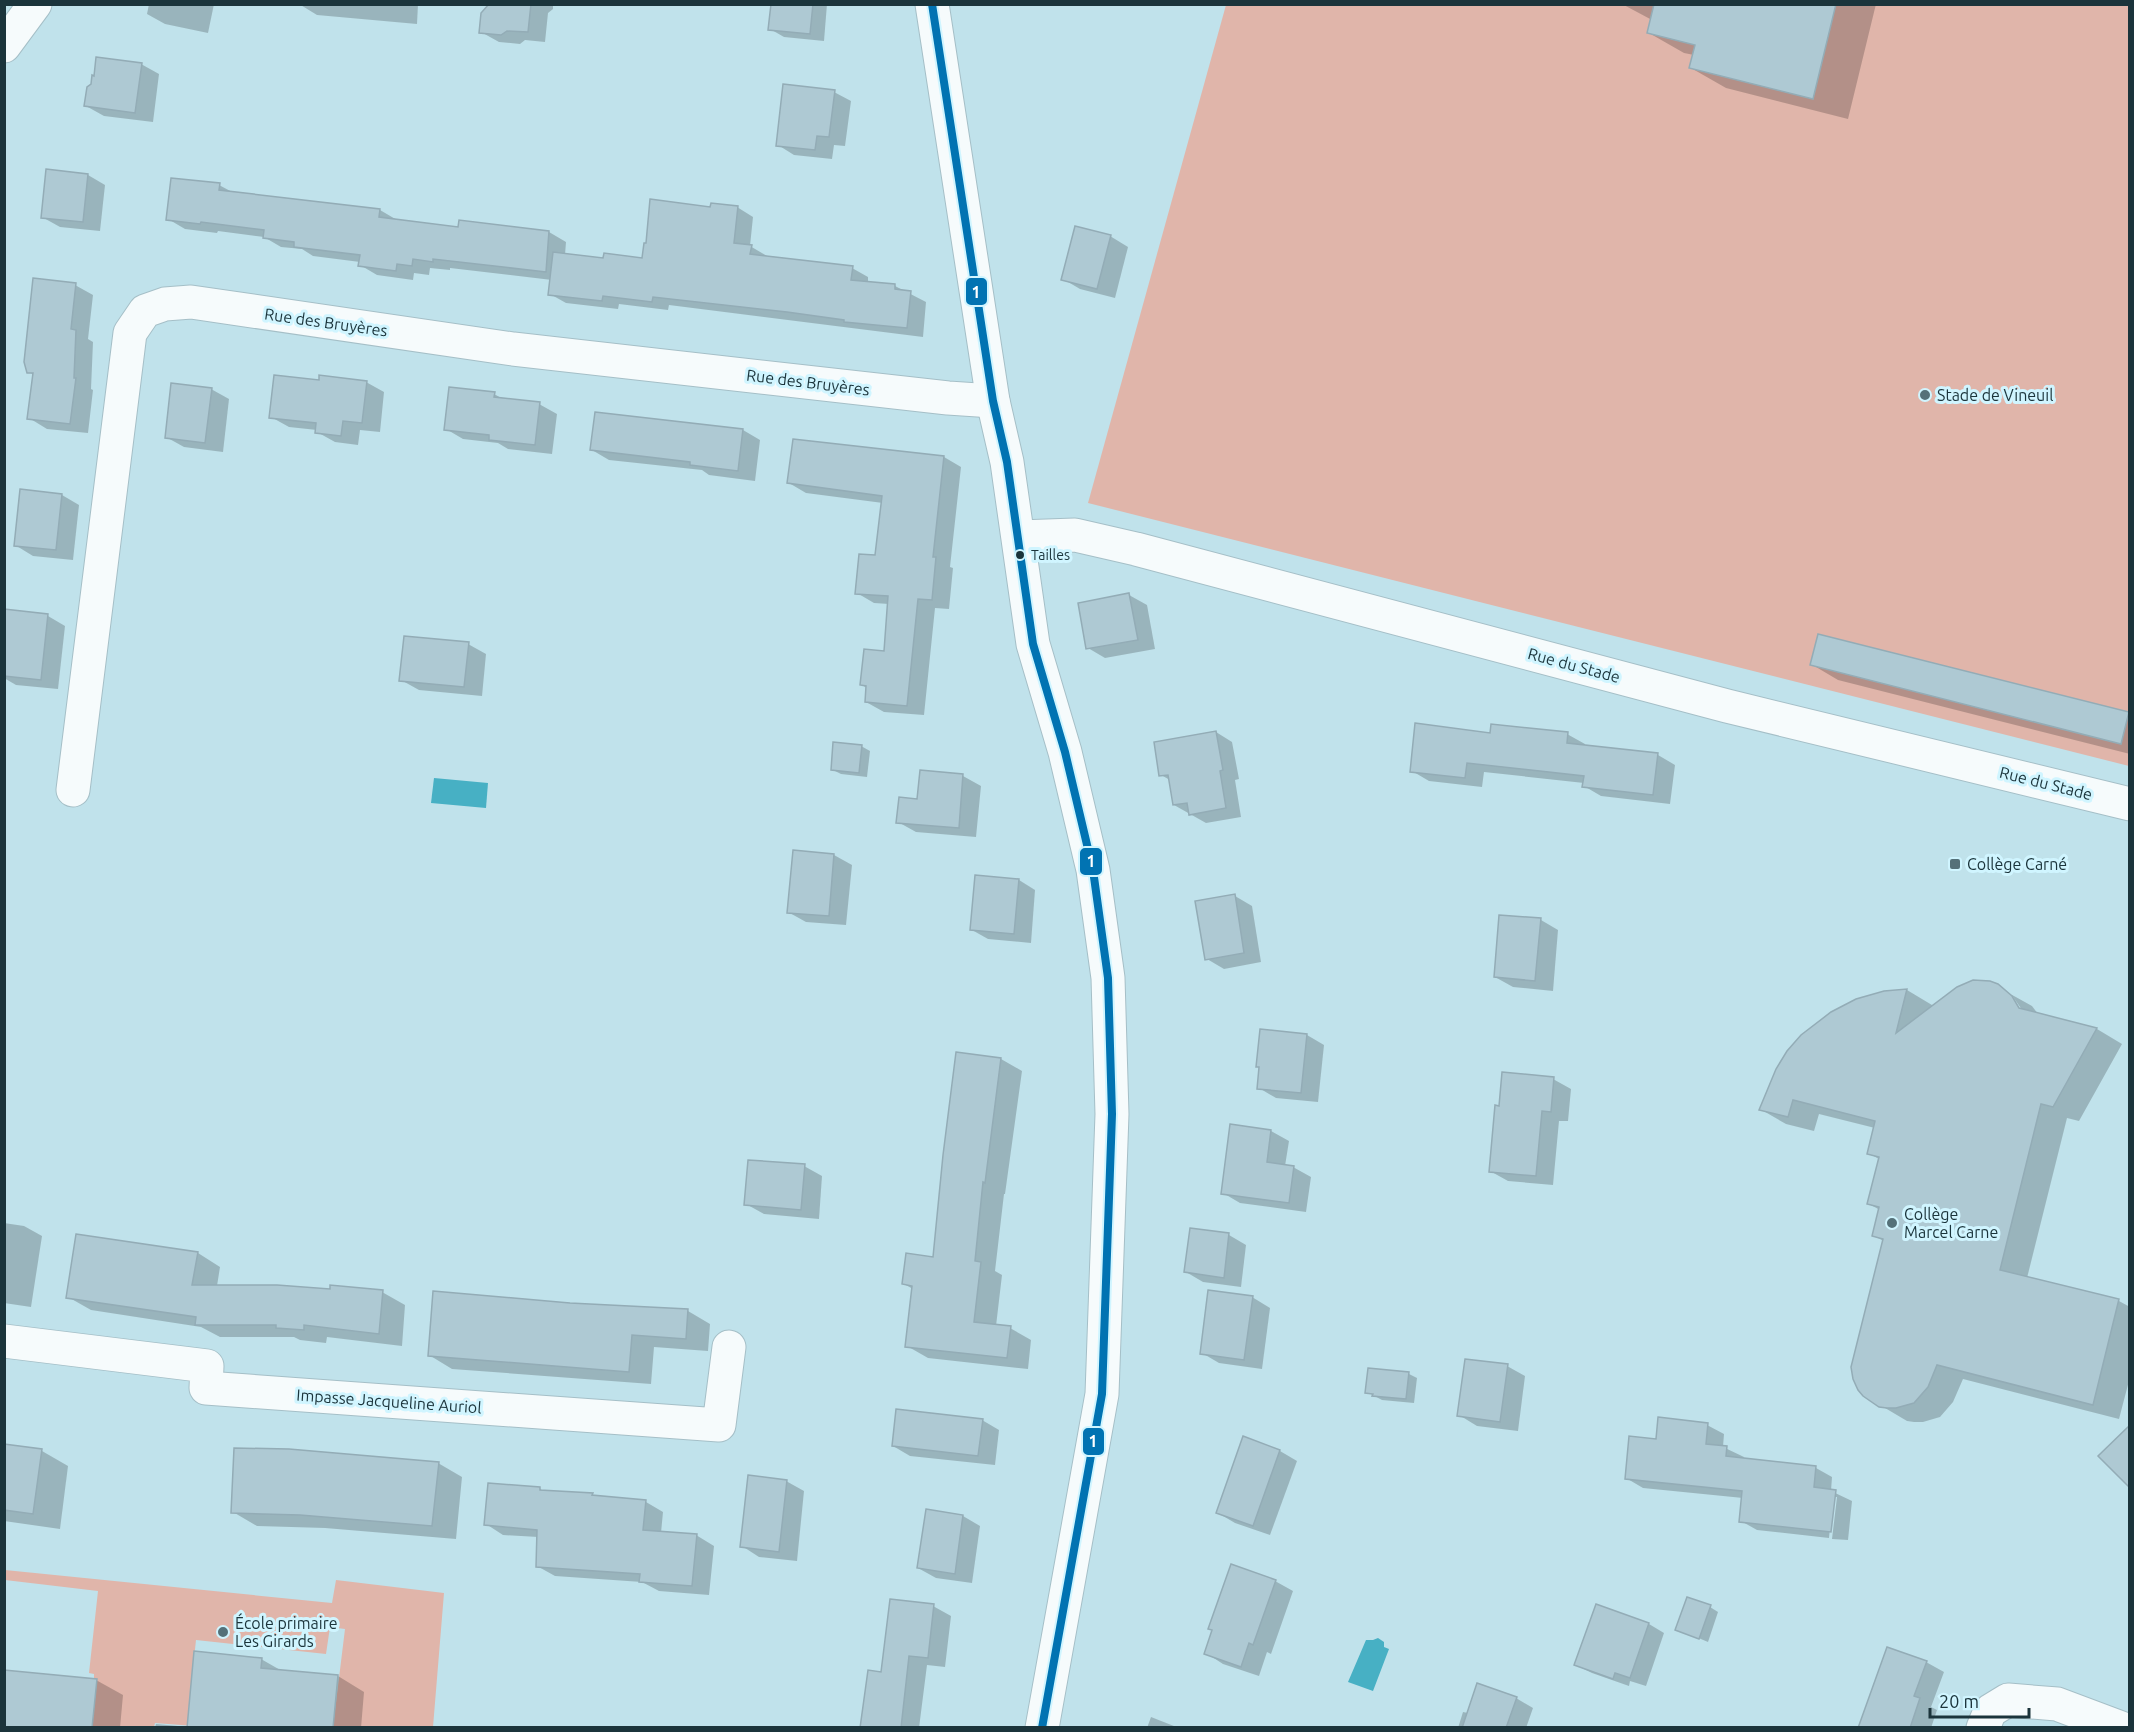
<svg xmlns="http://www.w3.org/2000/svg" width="2134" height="1732" font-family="Ubuntu,sans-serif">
	<rect width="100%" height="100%" fill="#c0e2eb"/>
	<g fill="#e0b5aa">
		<path d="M 1226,5 L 2129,5 L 2129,766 L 1088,503 Z"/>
		<path d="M 5,1570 L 332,1603 L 336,1580 L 444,1593 L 433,1727 L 333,1727 L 345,1629 L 330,1627 L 326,1654 L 196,1640 L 188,1715 L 194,1726 L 155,1723 L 154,1727 L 92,1727 L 97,1679 L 94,1678 L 94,1674 L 89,1673 L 98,1591 L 5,1580 Z"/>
	</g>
	<g fill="#47b0c4">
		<path d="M 434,778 L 488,783 L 486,808 L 431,803 Z"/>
		<path d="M 1378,1638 L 1384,1642 L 1384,1647 L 1389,1649 L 1373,1691 L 1348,1682 L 1366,1640 L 1373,1640 Z"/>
	</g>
	<g fill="#0003" fill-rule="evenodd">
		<path d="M 149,4 L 214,4 L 208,33 L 165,24 L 147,14 Z"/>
		<path d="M 299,4 L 418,4 L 417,24 L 317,15 Z"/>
		<path d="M 553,4 L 553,9 L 548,13 L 545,42 L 525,40 L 520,44 L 499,42 L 481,32 L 491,5 Z"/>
		<path d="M 772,4 L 827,4 L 824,41 L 784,37 L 770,29 Z"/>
		<path d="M 1622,4 L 1876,4 L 1848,119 L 1726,88 L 1691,68 L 1694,55 L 1684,53 L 1649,33 L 1652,20 Z"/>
		<path d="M 141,64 L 159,74 L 153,122 L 104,116 L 86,106 Z"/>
		<path d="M 834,92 L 851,101 L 845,146 L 834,145 L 832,159 L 794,155 L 778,145 Z"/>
		<path d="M 88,175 L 105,185 L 100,231 L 60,227 L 42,217 Z"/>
		<path d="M 219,185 L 234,193 L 380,210 L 397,220 L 460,228 L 461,222 L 549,232 L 566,242 L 565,255 L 604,260 L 643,259 L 711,208 L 737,207 L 753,217 L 750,246 L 767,256 L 767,258 L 852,268 L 868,277 L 868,283 L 895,286 L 926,302 L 923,337 L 669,305 L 668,310 L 619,304 L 618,309 L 566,303 L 550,294 L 552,280 L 450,268 L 450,270 L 430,268 L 429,275 L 414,273 L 413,280 L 377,275 L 360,265 L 360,262 L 313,256 L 302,249 L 281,247 L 264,237 L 218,231 L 217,233 L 185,229 L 168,219 Z"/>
		<path d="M 1110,236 L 1128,247 L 1115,298 L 1080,289 L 1063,279 Z"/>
		<path d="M 75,285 L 93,295 L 88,339 L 93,342 L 91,389 L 93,390 L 88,433 L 47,429 L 29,418 L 34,375 L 29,372 Z"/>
		<path d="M 321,382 L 366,382 L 384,392 L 380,432 L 360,430 L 358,445 L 335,442 L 317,432 L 317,430 L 289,427 L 271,417 Z"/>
		<path d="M 211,389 L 229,399 L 223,452 L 184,447 L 166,437 Z"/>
		<path d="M 494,394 L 505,400 L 539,404 L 557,414 L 552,454 L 508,449 L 498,443 L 463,439 L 446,429 Z"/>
		<path d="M 743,430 L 760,440 L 755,481 L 709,475 L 702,470 L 609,460 L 592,450 Z"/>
		<path d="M 944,457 L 961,467 L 950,567 L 953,568 L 949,609 L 935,608 L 924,715 L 884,712 L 866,702 L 867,688 L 862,685 L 885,652 L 889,604 L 874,603 L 857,593 L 877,557 L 883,503 L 806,493 L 789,483 Z"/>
		<path d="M 62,495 L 79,505 L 73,560 L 33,556 L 15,545 Z"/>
		<path d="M 1129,595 L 1147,605 L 1155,649 L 1105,658 L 1088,648 Z"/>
		<path d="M 48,616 L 65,626 L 58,689 L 16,685 L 4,678 L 4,629 Z"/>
		<path d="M 468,644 L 486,654 L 482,696 L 419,690 L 401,680 Z"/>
		<path d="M 1811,664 L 2128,714 L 2130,754 L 1838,680 Z"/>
		<path d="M 1216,732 L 1232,742 L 1239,779 L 1235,780 L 1241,817 L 1206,823 L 1174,805 L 1170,780 L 1161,775 Z"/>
		<path d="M 1567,734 L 1585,744 L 1585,746 L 1658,755 L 1675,765 L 1670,804 L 1601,796 L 1584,786 L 1584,783 L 1484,772 L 1482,787 L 1429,781 L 1412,771 L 1492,735 Z"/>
		<path d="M 861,746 L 870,751 L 867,777 L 841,774 L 833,770 Z"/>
		<path d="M 921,772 L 963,776 L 981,786 L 976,837 L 916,832 L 898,822 L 918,801 Z"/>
		<path d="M 834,855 L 852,865 L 846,925 L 806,922 L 788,912 Z"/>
		<path d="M 977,877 L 1019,880 L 1035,890 L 1031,943 L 988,939 L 972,930 Z"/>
		<path d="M 1235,896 L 1252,906 L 1261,962 L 1224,969 L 1207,959 Z"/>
		<path d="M 1541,920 L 1558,930 L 1553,991 L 1513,987 L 1495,977 Z"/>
		<path d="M 1907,990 L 1932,1005 L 1932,1008 L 2005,991 L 2032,1006 L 2038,1014 L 2097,1029 L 2122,1044 L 2079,1121 L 2067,1118 L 2027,1278 L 2119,1301 L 2130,1307 L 2130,1377 L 2119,1419 L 1963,1379 L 1953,1402 L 1940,1417 L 1923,1422 L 1914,1422 L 1907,1421 L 1880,1405 L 1884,1241 L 1874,1236 L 1880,1210 L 1869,1204 L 1879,1159 L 1868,1153 L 1875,1128 L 1819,1114 L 1814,1131 L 1786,1124 L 1760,1109 L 1885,993 ZM 2007,994 L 2011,994 L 2025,1014 L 2022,1015 Z"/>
		<path d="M 1307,1035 L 1324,1045 L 1318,1102 L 1276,1098 L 1259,1088 Z"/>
		<path d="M 1001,1059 L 1022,1071 L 1005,1194 L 1004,1194 L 995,1271 L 1002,1275 L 996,1326 L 1010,1328 L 1031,1340 L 1028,1369 L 928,1358 L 907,1346 L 913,1289 L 904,1284 L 934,1258 Z"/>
		<path d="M 1553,1079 L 1571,1089 L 1568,1121 L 1559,1121 L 1553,1185 L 1508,1181 L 1490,1171 L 1500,1108 Z"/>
		<path d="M 1231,1126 L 1271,1131 L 1289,1141 L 1285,1166 L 1293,1167 L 1311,1177 L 1306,1212 L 1240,1203 L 1223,1193 Z"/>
		<path d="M 804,1166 L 822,1176 L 819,1219 L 764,1214 L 746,1204 Z"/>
		<path d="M 4,1223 L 24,1226 L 42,1236 L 31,1307 L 4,1303 Z"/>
		<path d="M 1229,1235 L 1246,1245 L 1241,1287 L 1203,1282 L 1186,1272 Z"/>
		<path d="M 198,1253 L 220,1267 L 217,1286 L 382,1292 L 405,1305 L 402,1346 L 327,1337 L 326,1343 L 300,1340 L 294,1337 L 220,1337 L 201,1327 L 91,1310 L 68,1297 Z"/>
		<path d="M 1252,1297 L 1270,1308 L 1262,1369 L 1219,1363 L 1202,1353 Z"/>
		<path d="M 570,1304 L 688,1311 L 710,1324 L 708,1351 L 654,1347 L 651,1384 L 452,1369 L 429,1355 Z"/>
		<path d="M 1507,1366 L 1525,1376 L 1518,1431 L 1477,1426 L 1459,1415 Z"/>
		<path d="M 1409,1374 L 1417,1378 L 1414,1403 L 1382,1400 L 1367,1392 Z"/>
		<path d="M 982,1420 L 999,1430 L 995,1465 L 910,1456 L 893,1446 Z"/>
		<path d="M 1707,1425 L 1724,1434 L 1723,1447 L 1744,1457 L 1743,1459 L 1816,1468 L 1832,1477 L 1831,1491 L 1852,1501 L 1848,1540 L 1832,1539 L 1837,1497 L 1833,1497 L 1829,1538 L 1757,1530 L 1741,1521 L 1743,1498 L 1643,1488 L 1626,1478 L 1657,1440 Z"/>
		<path d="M 4,1446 L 42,1451 L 68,1466 L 60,1529 L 4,1521 Z"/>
		<path d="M 1280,1451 L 1297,1461 L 1270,1535 L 1235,1523 L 1218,1513 Z"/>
		<path d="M 438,1463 L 462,1477 L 456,1539 L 325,1528 L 257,1526 L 233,1512 Z"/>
		<path d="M 786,1481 L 804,1491 L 797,1561 L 759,1557 L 742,1546 Z"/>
		<path d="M 540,1489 L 546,1492 L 592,1494 L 597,1497 L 646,1502 L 663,1512 L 661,1533 L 696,1535 L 714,1546 L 709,1595 L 659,1591 L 642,1582 L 555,1576 L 537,1566 L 538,1537 L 503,1535 L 486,1524 Z"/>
		<path d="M 963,1516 L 980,1526 L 972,1583 L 936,1578 L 918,1568 Z"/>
		<path d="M 1275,1581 L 1293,1591 L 1271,1654 L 1267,1652 L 1259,1676 L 1223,1664 L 1206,1653 Z"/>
		<path d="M 933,1606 L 951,1616 L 945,1667 L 927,1665 L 919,1728 L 862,1728 L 883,1674 Z"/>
		<path d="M 1596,1606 L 1649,1624 L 1664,1633 L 1646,1686 L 1630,1681 L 1629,1686 L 1592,1673 L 1576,1665 Z"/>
		<path d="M 1710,1607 L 1718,1612 L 1708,1642 L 1677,1629 Z"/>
		<path d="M 261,1659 L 282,1671 L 338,1676 L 364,1692 L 361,1728 L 155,1728 L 156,1724 L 189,1727 Z"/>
		<path d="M 1926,1662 L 1944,1672 L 1931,1707 L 1937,1710 L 1931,1728 L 1860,1728 Z"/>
		<path d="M 96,1680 L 123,1695 L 120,1728 L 4,1728 Z"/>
		<path d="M 1516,1698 L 1533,1708 L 1526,1728 L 1458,1728 L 1463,1712 L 1468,1713 Z"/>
		<path d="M 1151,1717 L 1179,1728 L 1147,1728 Z"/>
	</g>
	<g fill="#aec9d3" stroke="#93acb6" stroke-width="1.5">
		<path d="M 489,4 L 531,4 L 528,32 L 507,31 L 501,35 L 479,33 L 481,13 Z"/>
		<path d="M 771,4 L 813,4 L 810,34 L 768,30 Z"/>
		<path d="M 1654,4 L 1836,4 L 1813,99 L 1689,68 L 1695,45 L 1647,33 Z"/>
		<path d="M 96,57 L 142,63 L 135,113 L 84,106 L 87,87 L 91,84 L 92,75 L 94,76 Z"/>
		<path d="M 783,84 L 835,90 L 829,137 L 817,136 L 815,150 L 776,146 Z"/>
		<path d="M 46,169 L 88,174 L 83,222 L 41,218 Z"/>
		<path d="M 171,178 L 220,183 L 219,190 L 380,209 L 379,217 L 458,227 L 459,220 L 549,231 L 546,272 L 433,259 L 433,262 L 413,259 L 412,266 L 397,264 L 396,271 L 358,266 L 360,255 L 294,247 L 294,242 L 263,238 L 264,230 L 201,222 L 200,224 L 166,220 Z"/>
		<path d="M 650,199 L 710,207 L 711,203 L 738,206 L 734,243 L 752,245 L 750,254 L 853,266 L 851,280 L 895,284 L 895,289 L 911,291 L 907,328 L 844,322 L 844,320 L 787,312 L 653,297 L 652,302 L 603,296 L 602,301 L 548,295 L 553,252 L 603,258 L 604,253 L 642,258 L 644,243 L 646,243 Z"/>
		<path d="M 1075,226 L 1111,235 L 1097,289 L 1061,280 Z"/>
		<path d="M 33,278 L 76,283 L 71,329 L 76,330 L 74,378 L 76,378 L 70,424 L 27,419 L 33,373 L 27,373 L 24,362 Z"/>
		<path d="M 274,375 L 319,380 L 319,375 L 367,381 L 362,423 L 343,421 L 341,436 L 315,433 L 316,423 L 269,418 Z"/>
		<path d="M 171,383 L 212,388 L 205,443 L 165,438 Z"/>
		<path d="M 449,387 L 495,392 L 494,397 L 540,402 L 535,445 L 489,440 L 489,435 L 444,430 Z"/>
		<path d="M 595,412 L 743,429 L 738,471 L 690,465 L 690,462 L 590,450 Z"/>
		<path d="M 793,439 L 944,456 L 933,557 L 936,557 L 932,600 L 918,599 L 907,706 L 865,702 L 866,686 L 860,685 L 864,649 L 884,651 L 888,596 L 855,594 L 859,554 L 875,555 L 882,496 L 787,483 Z"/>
		<path d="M 20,489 L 62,494 L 56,550 L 14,546 Z"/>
		<path d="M 1129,593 L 1138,640 L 1086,649 L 1078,603 Z"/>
		<path d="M 4,609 L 48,614 L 41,680 L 4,676 Z"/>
		<path d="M 1818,634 L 2129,712 L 2121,744 L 1810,665 Z"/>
		<path d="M 404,636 L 469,642 L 464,687 L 399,681 Z"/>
		<path d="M 1415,723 L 1490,733 L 1491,724 L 1568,732 L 1567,743 L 1658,753 L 1653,795 L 1582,787 L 1584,776 L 1467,763 L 1465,778 L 1410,772 Z"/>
		<path d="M 1216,731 L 1223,770 L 1220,771 L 1226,808 L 1189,815 L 1187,803 L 1173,805 L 1168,775 L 1159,776 L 1154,742 Z"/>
		<path d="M 833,742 L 862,745 L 859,773 L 831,770 Z"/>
		<path d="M 920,770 L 963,774 L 959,828 L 896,823 L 899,797 L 917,799 Z"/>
		<path d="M 793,850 L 834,854 L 829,916 L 787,913 Z"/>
		<path d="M 975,875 L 1019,879 L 1014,934 L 970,930 Z"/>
		<path d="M 1235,894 L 1244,953 L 1205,960 L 1195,901 Z"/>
		<path d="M 1499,915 L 1541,918 L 1535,981 L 1494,977 Z"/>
		<path d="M 1973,980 L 1990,981 L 1998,984 L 2012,996 L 2019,1008 L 2097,1028 L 2053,1107 L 2041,1104 L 2000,1270 L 2119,1299 L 2093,1405 L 1937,1365 L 1928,1387 L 1914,1403 L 1896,1408 L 1887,1408 L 1879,1407 L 1863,1396 L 1858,1390 L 1853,1379 L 1851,1367 L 1883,1239 L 1872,1236 L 1879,1207 L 1867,1204 L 1879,1157 L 1867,1154 L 1875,1121 L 1793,1100 L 1788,1117 L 1759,1110 L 1776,1069 L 1787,1051 L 1801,1035 L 1831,1012 L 1856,999 L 1884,991 L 1907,989 L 1896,1033 L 1957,987 Z"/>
		<path d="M 1260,1029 L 1307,1034 L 1301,1093 L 1257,1089 L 1259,1067 L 1256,1067 Z"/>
		<path d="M 956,1052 L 1001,1058 L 985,1183 L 983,1182 L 975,1261 L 981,1262 L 974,1322 L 1011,1326 L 1007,1358 L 905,1347 L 912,1286 L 902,1284 L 906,1253 L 933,1257 L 943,1155 Z"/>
		<path d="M 1502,1072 L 1554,1077 L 1551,1112 L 1542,1111 L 1536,1176 L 1489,1172 L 1495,1105 L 1499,1106 Z"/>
		<path d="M 1230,1124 L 1271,1130 L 1267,1162 L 1294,1166 L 1289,1203 L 1221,1194 Z"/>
		<path d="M 748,1160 L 805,1164 L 801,1210 L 744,1205 Z"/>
		<path d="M 1190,1228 L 1229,1233 L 1224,1278 L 1184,1272 Z"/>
		<path d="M 76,1234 L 198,1252 L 192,1285 L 277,1285 L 330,1289 L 330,1285 L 383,1290 L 379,1334 L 304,1325 L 304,1330 L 276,1328 L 276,1325 L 195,1325 L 196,1317 L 66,1298 Z"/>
		<path d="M 1208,1290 L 1253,1296 L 1244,1360 L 1200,1354 Z"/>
		<path d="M 433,1291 L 570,1303 L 688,1309 L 686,1339 L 632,1335 L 629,1372 L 428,1356 Z"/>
		<path d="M 1465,1359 L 1508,1364 L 1500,1422 L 1457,1416 Z"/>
		<path d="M 1368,1368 L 1409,1372 L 1406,1399 L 1372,1396 L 1373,1394 L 1365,1393 Z"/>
		<path d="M 896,1409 L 983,1419 L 978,1456 L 892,1446 Z"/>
		<path d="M 1658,1417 L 1708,1423 L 1706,1444 L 1727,1446 L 1726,1456 L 1816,1466 L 1814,1487 L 1836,1490 L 1831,1532 L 1739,1522 L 1742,1491 L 1625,1479 L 1629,1436 L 1656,1439 Z"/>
		<path d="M 2130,1425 L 2130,1488 L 2098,1456 Z"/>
		<path d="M 1243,1436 L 1280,1450 L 1253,1526 L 1216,1513 Z"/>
		<path d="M 4,1444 L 42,1449 L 33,1514 L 4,1510 Z"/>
		<path d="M 234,1448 L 289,1449 L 439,1462 L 432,1526 L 300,1515 L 231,1513 Z"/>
		<path d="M 748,1475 L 787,1480 L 779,1552 L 740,1547 Z"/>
		<path d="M 488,1483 L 540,1487 L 540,1490 L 593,1493 L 592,1495 L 646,1500 L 643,1530 L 697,1534 L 692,1586 L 639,1582 L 640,1574 L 536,1567 L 537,1530 L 484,1525 Z"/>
		<path d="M 926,1509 L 963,1515 L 955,1574 L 917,1568 Z"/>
		<path d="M 1231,1564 L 1276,1580 L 1253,1645 L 1249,1643 L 1241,1667 L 1204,1654 L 1212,1630 L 1208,1629 Z"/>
		<path d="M 1687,1597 L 1711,1605 L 1699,1639 L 1675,1630 Z"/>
		<path d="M 890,1599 L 934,1604 L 928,1658 L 909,1656 L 901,1728 L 860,1728 L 868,1670 L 881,1672 Z"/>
		<path d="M 1596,1604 L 1649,1623 L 1630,1678 L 1615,1673 L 1613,1679 L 1574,1665 Z"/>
		<path d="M 1887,1647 L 1927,1661 L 1914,1696 L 1920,1698 L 1910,1728 L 1858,1728 Z"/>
		<path d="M 194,1651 L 262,1658 L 261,1668 L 338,1675 L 333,1728 L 187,1728 Z"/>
		<path d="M 4,1670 L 97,1679 L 92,1728 L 4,1728 Z"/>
		<path d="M 1477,1683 L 1517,1697 L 1506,1728 L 1462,1728 Z"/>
	</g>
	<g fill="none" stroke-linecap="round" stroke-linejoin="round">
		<g stroke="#a5bfc7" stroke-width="35">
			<g id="minor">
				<path d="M 932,4 L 993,401 L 1007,462 L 1033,644 L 1065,752 L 1093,870 L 1108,978 L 1112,1114 L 1102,1394 L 1042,1728"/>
				<path d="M 4,46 L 35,4"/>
				<path d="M 1019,537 L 1075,535 L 1136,549 L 1727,706 L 2130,804"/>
				<path d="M 73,790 L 130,333 L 145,311 L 165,304 L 191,302 L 513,349 L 948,398 L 993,401"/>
				<path d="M 4,1341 L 207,1366 L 206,1388 L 719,1425 L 729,1347"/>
				<path d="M 1983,1728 L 1990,1711 L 2008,1700 L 2057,1704 L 2121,1728"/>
			</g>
		</g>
		<use href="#minor" stroke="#f6fbfc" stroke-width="33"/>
		<g stroke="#d0f5ff" stroke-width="12">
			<path id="bus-1" d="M 932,4 L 993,401 L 1007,462 L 1033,644 L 1065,752 L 1093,870 L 1108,978 L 1112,1114 L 1102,1394 L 1042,1728"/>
		</g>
		<use href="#bus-1" stroke="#0173b2" stroke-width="8"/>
	</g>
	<g fill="#557179" stroke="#d0f5ff" stroke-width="2">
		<circle cx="1925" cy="395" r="6"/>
		<rect x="1949" y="858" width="12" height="12" rx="3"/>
		<circle cx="1892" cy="1223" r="6"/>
		<circle cx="223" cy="1632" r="6"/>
	</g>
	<circle fill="#1b343b" stroke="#d0f5ff" stroke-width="2" cx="1020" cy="555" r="5"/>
	<g text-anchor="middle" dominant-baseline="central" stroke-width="6" stroke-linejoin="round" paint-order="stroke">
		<g font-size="14" fill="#1b343b" stroke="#d0f5ff" text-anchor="start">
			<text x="1031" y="555">Tailles</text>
		</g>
		<g font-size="16" fill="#1b343b" stroke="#d0f5ff">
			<text transform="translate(326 322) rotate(8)">Rue des Bruyères</text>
			<text transform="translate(808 382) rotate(7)">Rue des Bruyères</text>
			<text transform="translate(1574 665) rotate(15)">Rue du Stade</text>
			<text transform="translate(2046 783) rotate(14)">Rue du Stade</text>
			<text transform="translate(389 1401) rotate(4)">Impasse Jacqueline Auriol</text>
		</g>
		<g font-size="16" fill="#1b343b" stroke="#d0f5ff" text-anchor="start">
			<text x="1937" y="395">Stade de Vineuil</text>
			<text x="1967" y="864">Collège Carné</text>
			<text x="1904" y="1214">Collège<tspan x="1904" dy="18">Marcel Carne</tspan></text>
			<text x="235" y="1623">École primaire<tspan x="235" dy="18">Les Girards</tspan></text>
		</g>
	</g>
	<g stroke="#d0f5ff" stroke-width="2">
		<rect x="965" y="277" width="23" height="29" rx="6" fill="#0173b2"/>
		<rect x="1079" y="847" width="24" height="29" rx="6" fill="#0173b2"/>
		<rect x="1082" y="1427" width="23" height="29" rx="6" fill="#0173b2"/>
	</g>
	<g font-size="16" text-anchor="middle" font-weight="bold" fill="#fff">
		<text x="976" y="298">1</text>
		<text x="1091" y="867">1</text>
		<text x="1093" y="1447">1</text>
	</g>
	<rect width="2134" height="1732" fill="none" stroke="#1b343b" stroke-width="12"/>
	<path d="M1930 1708v9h99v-9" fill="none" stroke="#1b343b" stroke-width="3"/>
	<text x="1939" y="1708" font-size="18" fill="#1b343b" stroke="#d0f5ff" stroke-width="4.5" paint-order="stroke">20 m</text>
</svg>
